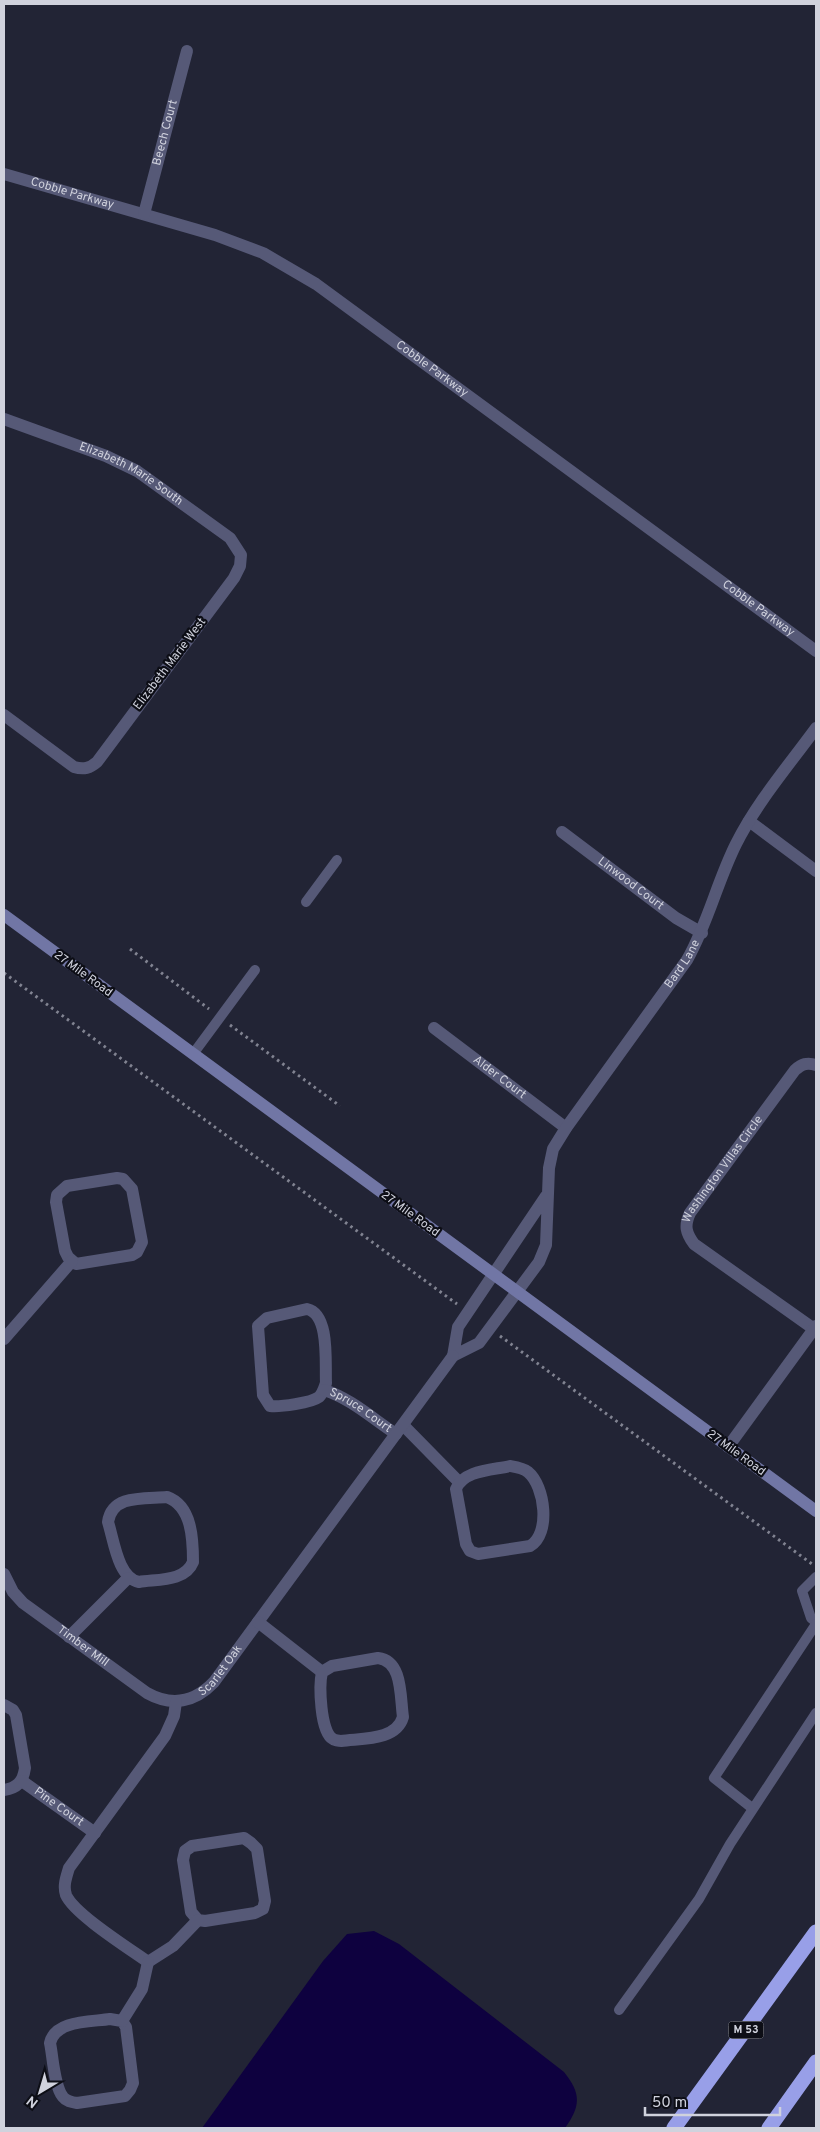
<svg xmlns="http://www.w3.org/2000/svg" width="820" height="2132" font-family="Overpass,sans-serif">
	<rect width="100%" height="100%" fill="#222435"/>
	<path fill="#0e013f" d="M 374,1931 L 399,1944 L 564,2072 C 581,2093 581,2106 565,2128 L 202,2128 L 323,1961 L 347,1934 Z"/>
	<g fill="none" stroke-linecap="round" stroke-linejoin="round">
		<g stroke="#818391" stroke-width="3" stroke-dasharray="2.5 4" stroke-linecap="butt">
			<path d="M 130,949 L 209,1009"/>
			<path d="M 4,973 L 457,1304"/>
			<path d="M 230,1025 L 340,1106"/>
			<path d="M 500,1336 L 812,1564"/>
		</g>
		<g stroke="#565977" stroke-width="10">
			<path d="M 306,902 L 337,860"/>
			<path d="M 193,1054 L 255,970"/>
			<path d="M 816,1577 L 802,1591 L 811,1618 L 816,1622"/>
			<path d="M 752,1808 L 714,1778 L 816,1624"/>
			<path d="M 619,2010 L 699,1899 L 730,1844 L 816,1713"/>
		</g>
		<g stroke="#565977" stroke-width="12">
			<path id="s1" d="M 4,174 L 215,235 L 263,253 L 316,284 L 816,651"/>
			<path id="s2" d="M 144,214 L 187,51"/>
			<path id="s3" d="M 4,419 L 106,456 L 137,471 L 230,538 L 241,555 L 240,566 L 234,578 L 97,762 C 90,768 84,770 74,767 L 4,715"/>
			<path d="M 749,821 L 816,871"/>
			<path id="s4" d="M 562,832 L 676,918 L 702,933"/>
			<path id="s5" d="M 434,1028 L 566,1128"/>
			<path d="M 117,1178 L 123,1179 L 132,1189 L 142,1242 L 137,1252 L 132,1255 L 76,1264 L 68,1257 L 65,1251 L 56,1202 L 57,1195 L 67,1186 Z"/>
			<path id="s6" d="M 546,1196 L 458,1327 L 453,1356 L 479,1343 L 539,1262 L 546,1245 L 549,1168 L 553,1149 L 566,1128 L 687,960 C 708,923 717,882 736,844 C 757,802 789,765 816,728"/>
			<path d="M 307,1309 C 330,1314 325,1363 326,1383 C 324,1388 323,1393 319,1397 C 311,1403 280,1407 270,1406 L 263,1395 L 258,1326 L 267,1318 Z"/>
			<path id="s7" d="M 814,1329 L 694,1244 C 686,1233 684,1226 690,1213 L 795,1070 C 802,1064 807,1062 816,1065"/>
			<path d="M 4,1339 L 72,1261"/>
			<path id="s8" d="M 324,1390 C 350,1398 373,1419 396,1434"/>
			<path d="M 403,1425 L 459,1482"/>
			<path d="M 728,1447 L 816,1326"/>
			<path d="M 510,1466 C 516,1467 523,1468 528,1472 C 545,1486 551,1534 530,1546 L 478,1554 L 470,1551 L 466,1544 L 456,1489 C 463,1470 493,1470 510,1466 Z"/>
			<path d="M 167,1497 C 192,1506 193,1539 193,1562 C 185,1582 157,1579 139,1582 C 118,1578 114,1541 108,1522 C 112,1494 145,1499 167,1497 Z"/>
			<path id="s9" d="M 4,1574 L 13,1592 L 23,1603 L 147,1693 C 172,1707 195,1702 214,1682 L 453,1356"/>
			<path d="M 258,1622 L 322,1672"/>
			<path d="M 69,1637 L 128,1578"/>
			<path d="M 378,1658 C 403,1661 400,1697 403,1717 C 396,1741 362,1738 341,1741 C 339,1741 334,1740 333,1739 C 320,1732 319,1685 322,1672 L 332,1666 Z"/>
			<path d="M 4,1705 L 13,1710 L 16,1715 L 25,1768 C 23,1782 17,1788 4,1790"/>
			<path id="s10" d="M 22,1781 L 95,1833"/>
			<path d="M 244,1838 L 251,1843 L 257,1849 L 265,1901 L 263,1909 L 255,1913 L 205,1921 L 198,1920 L 191,1912 L 183,1860 L 185,1851 L 192,1846 Z"/>
			<path d="M 148,1962 C 130,1949 74,1914 66,1895 C 63,1886 66,1878 69,1868 L 165,1736 L 174,1716 L 176,1702"/>
			<path d="M 148,1962 L 173,1946 L 198,1920"/>
			<path d="M 110,2019 L 122,2021 L 126,2027 L 133,2083 L 130,2090 L 125,2096 L 77,2103 C 71,2102 66,2101 63,2097 C 54,2086 53,2057 50,2043 C 55,2020 91,2022 110,2019 Z"/>
			<path d="M 122,2021 L 142,1989 L 148,1962"/>
		</g>
		<path stroke="#7176a5" stroke-width="12" d="M 4,915 L 816,1511"/>
		<g stroke="#989fe8" stroke-width="15">
			<path d="M 674,2128 L 816,1932"/>
			<path d="M 769,2128 L 816,2062"/>
		</g>
	</g>
	<g text-anchor="middle" dominant-baseline="central" stroke-width="4.5" stroke-linejoin="round" paint-order="stroke">
		<rect fill="#0d0e16" stroke="#9697a1" stroke-width="1" x="728.5" y="2021.5" width="35" height="17" rx="4"/>
		<g font-size="11" font-weight="bold" fill="#d0d2dd">
			<text x="746" y="2030">M 53</text>
		</g>
		<g font-size="12" fill="#d0d2dd" stroke="#0d0e16">
			<text stroke="none"><textPath href="#s2" startOffset="84">Beech Court</textPath></text>
			<text stroke="none"><textPath href="#s1" startOffset="71">Cobble Parkway</textPath></text>
			<text stroke="none"><textPath href="#s1" startOffset="476">Cobble Parkway</textPath></text>
			<text stroke="none"><textPath href="#s3" startOffset="139">Elizabeth Marie South</textPath></text>
			<text stroke="none"><textPath href="#s1" startOffset="881">Cobble Parkway</textPath></text>
			<text transform="translate(170 664) rotate(-53)">Elizabeth Marie West</text>
			<text stroke="none"><textPath href="#s4" startOffset="86">Linwood Court</textPath></text>
			<text stroke="none"><textPath href="#s6" startOffset="658">Bard Lane</textPath></text>
			<text transform="translate(83 974) rotate(36)">27 Mile Road</text>
			<text stroke="none"><textPath href="#s5" startOffset="82">Alder Court</textPath></text>
			<text stroke="none"><textPath href="#s7" startOffset="235">Washington Villas Circle</textPath></text>
			<text transform="translate(410 1214) rotate(36)">27 Mile Road</text>
			<text stroke="none"><textPath href="#s8" startOffset="42">Spruce Court</textPath></text>
			<text transform="translate(736 1453) rotate(36)">27 Mile Road</text>
			<text stroke="none"><textPath href="#s9" startOffset="109">Timber Mill</textPath></text>
			<text stroke="none"><textPath href="#s9" startOffset="275">Scarlet Oak</textPath></text>
			<text stroke="none"><textPath href="#s10" startOffset="45">Pine Court</textPath></text>
		</g>
	</g>
	<rect width="820" height="2132" fill="none" stroke="#d0d2dd" stroke-width="10"/>
	<g transform="translate(40 2092) rotate(218)" stroke="#0d0e16" stroke-width="4" paint-order="stroke">
	<path d="M0-4L9 19L0 12L-9 19Z" fill="#d0d2dd"/>
	<text y="-8" font-size="14" font-weight="bold" text-anchor="middle" fill="#d0d2dd">N</text>
	</g>
	<path d="M645 2107v8h135v-8" fill="none" stroke="#d0d2dd" stroke-width="2.5"/>
	<text x="652" y="2107" font-size="15" fill="#d0d2dd" stroke="#0d0e16" stroke-width="4" paint-order="stroke">50 m</text>
</svg>
